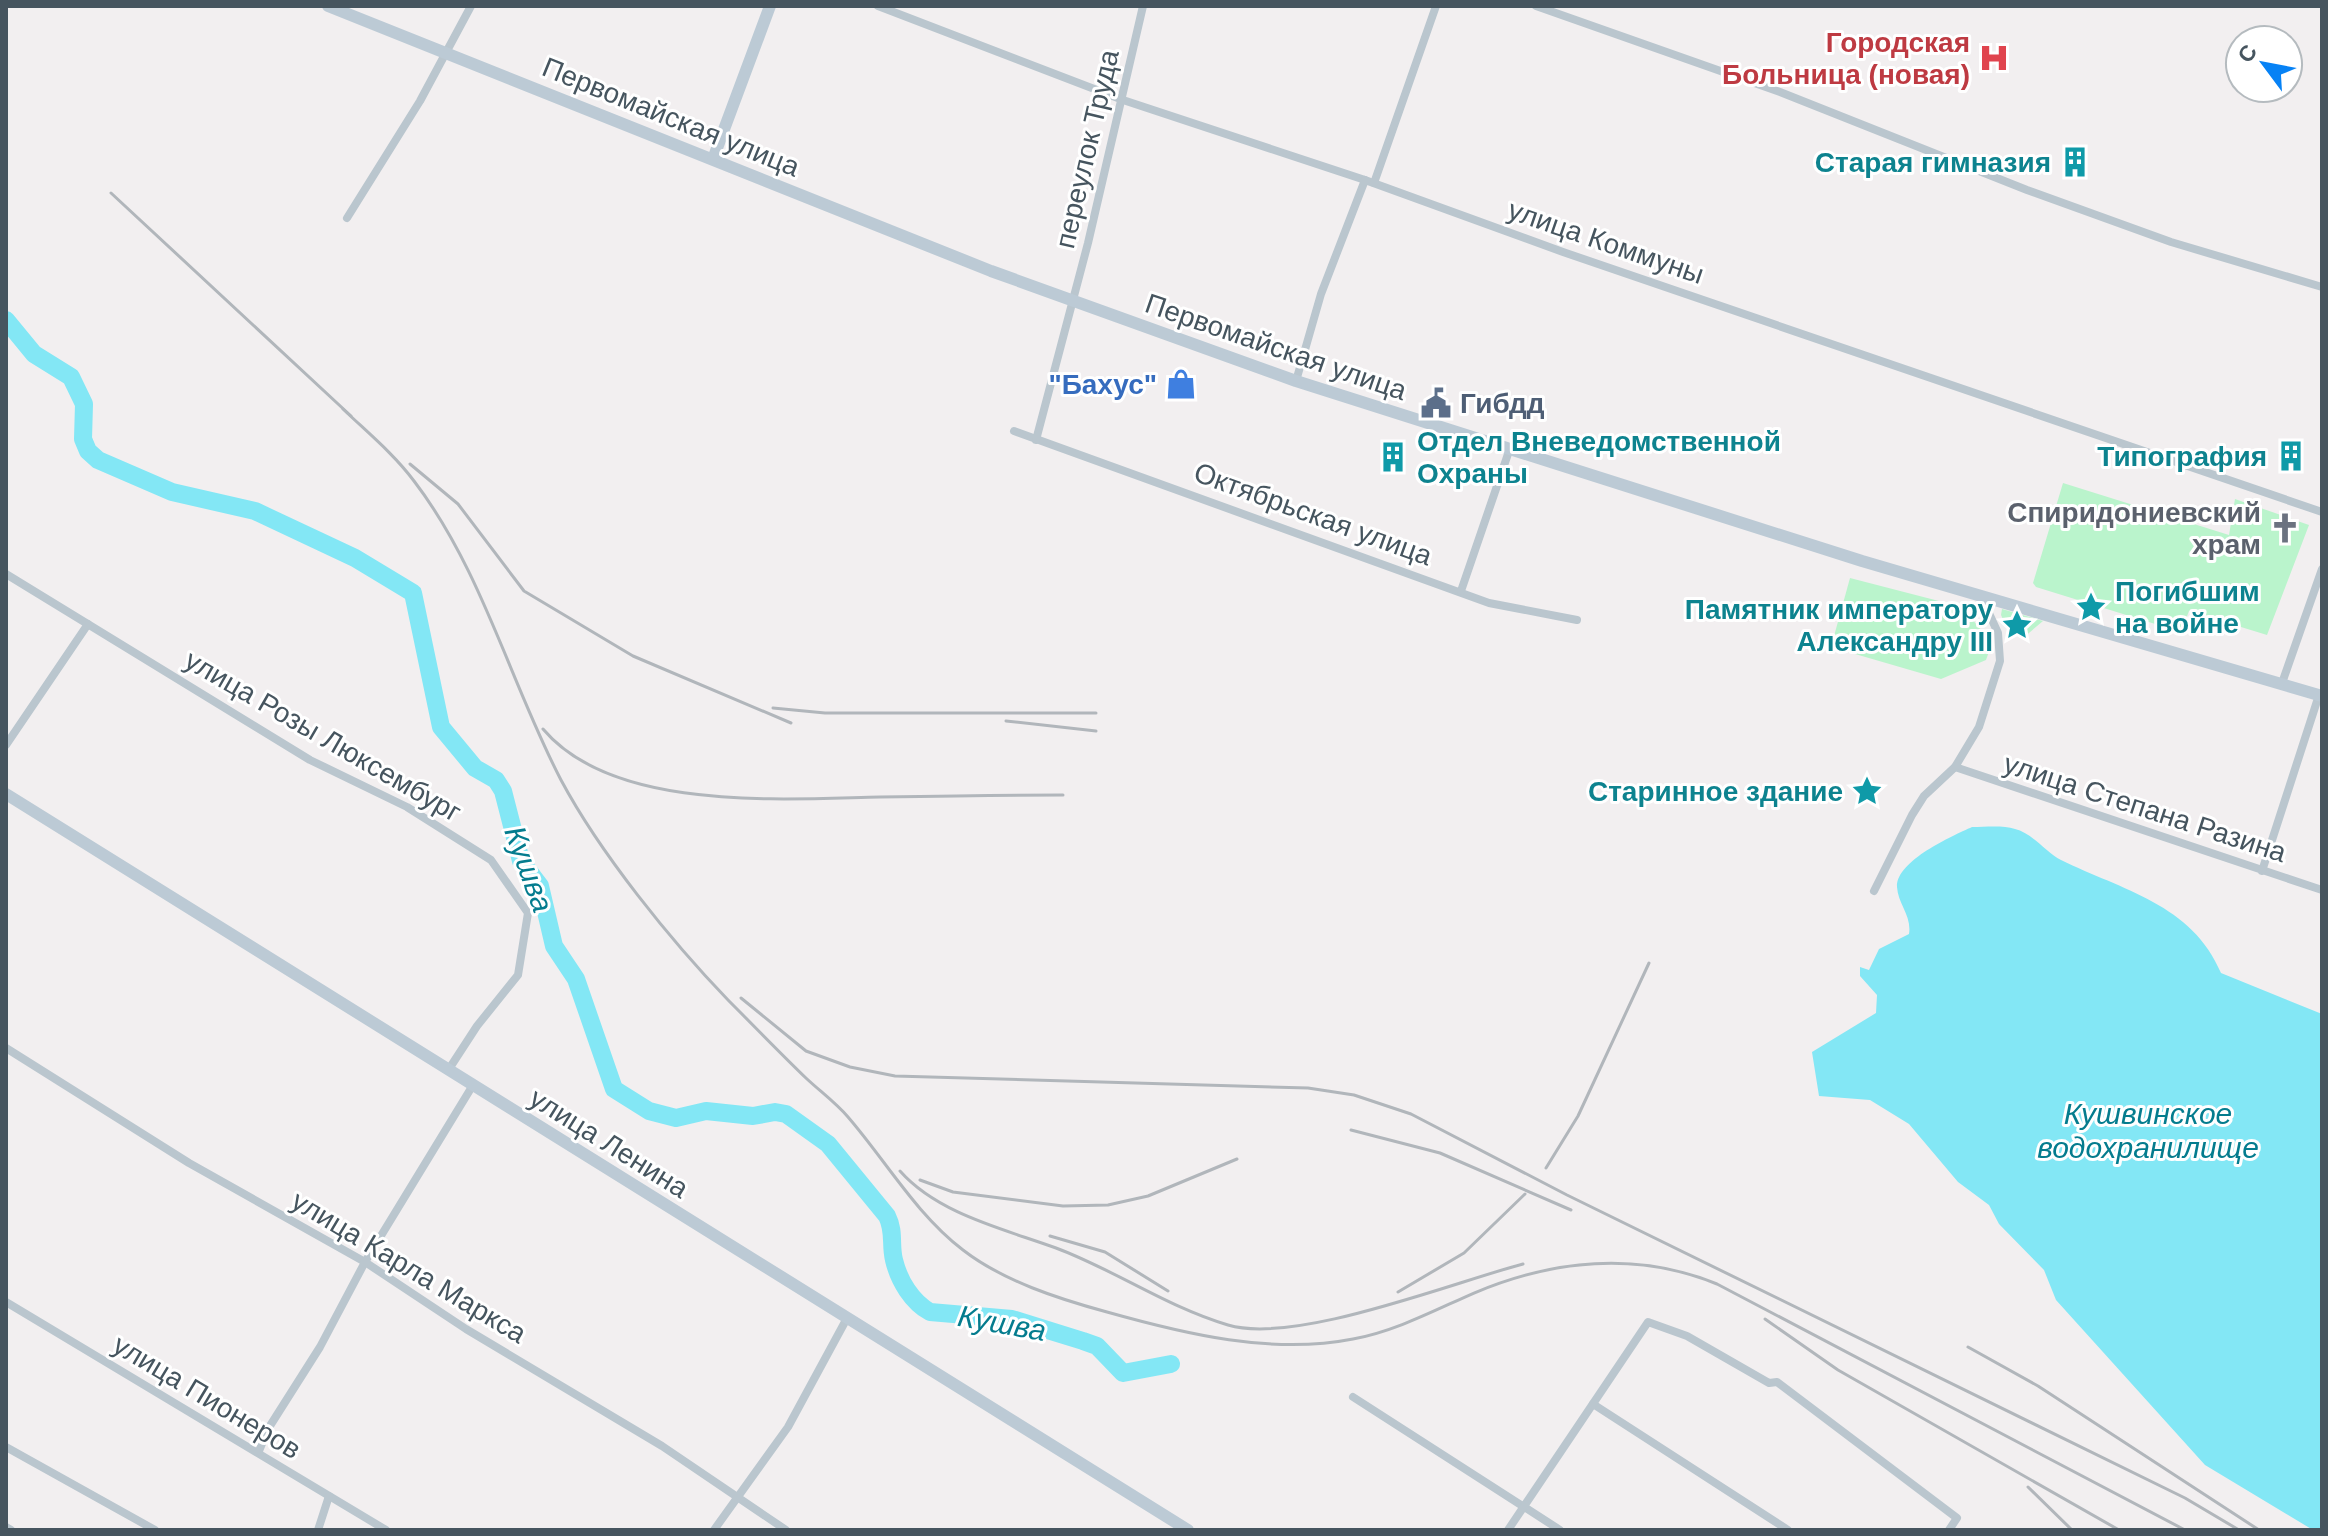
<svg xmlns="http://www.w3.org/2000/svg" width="2328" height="1536" font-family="Helvetica,sans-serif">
	<rect width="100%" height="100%" fill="#f2eff0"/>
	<g fill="#baf4cc">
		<path d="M 2063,483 L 2229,535 L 2235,499 L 2309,525 L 2267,635 L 2189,611 L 2181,632 L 2036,587 L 2033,583 Z"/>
		<path d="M 1850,578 L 1962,607 L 1992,643 L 1986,660 L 1941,679 L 1831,647 Z"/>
		<path d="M 2002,609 L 2043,621 L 2023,638 L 2010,634 L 2001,615 Z"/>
	</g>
	<path fill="#83e7f5" d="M 1972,827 C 1986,827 2003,825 2015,829 C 2032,833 2046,852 2061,860 C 2122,890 2192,904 2221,973 L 2322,1014 L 2322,1530 L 2313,1530 L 2205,1465 L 2056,1300 L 2044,1270 L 1999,1224 L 1989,1205 L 1958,1182 L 1909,1124 L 1870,1100 L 1819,1096 L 1812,1052 L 1876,1013 L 1877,995 L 1860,976 L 1860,967 L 1869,970 L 1879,949 L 1909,934 C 1912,916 1898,904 1897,887 C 1896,861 1952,836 1972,827 Z"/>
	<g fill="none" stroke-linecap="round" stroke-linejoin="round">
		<path stroke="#83e7f5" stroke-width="18" d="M 6,320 L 34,354 L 71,377 L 84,404 L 83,439 L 88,451 L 98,460 L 172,492 L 255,511 L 355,558 L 413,593 L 441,727 L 475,768 L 496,780 L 503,791 L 521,861 L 540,886 L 554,946 L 576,979 L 614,1089 L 649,1111 L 676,1118 L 706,1111 L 753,1116 L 775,1112 L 786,1114 L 828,1144 L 887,1216 C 895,1232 890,1244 894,1260 C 899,1281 912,1302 930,1312 L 1012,1319 L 1083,1341 L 1097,1346 L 1123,1373 L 1171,1364"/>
		<g stroke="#bac6ce" stroke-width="8">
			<path d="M 878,6 L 1123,100 L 1365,180 L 1563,252 L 2322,512"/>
			<path d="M 1536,6 L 1780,92 L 2027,190 L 2171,242 L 2322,287"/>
			<path d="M 1374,183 L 1436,6"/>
			<path d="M 347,218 L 420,101 L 471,6"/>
			<path d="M 1296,381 L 1321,294 L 1365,180"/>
			<path d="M 1014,431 L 1489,603 L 1577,620"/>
			<path d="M 1036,440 L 1088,243 L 1143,6"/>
			<path d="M 6,574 L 310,760 L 407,807 L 491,860 L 528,913 L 518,975 L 477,1026 L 449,1069"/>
			<path d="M 1461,591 L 1509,451"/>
			<path d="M 2282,683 L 2322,569"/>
			<path d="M 6,745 L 88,624"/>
			<path d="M 1955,767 L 2322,890"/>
			<path d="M 2262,871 L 2319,695"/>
			<path d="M 1874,891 L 1912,815 L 1924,796 L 1955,767 L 1979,727 L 2000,661 L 1998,633 L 1981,596"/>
			<path d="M 6,1048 L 189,1163 L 365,1262 L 466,1329 L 662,1446 L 786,1530"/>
			<path d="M 6,1302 L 386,1530"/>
			<path d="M 1353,1397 L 1560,1530"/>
			<path d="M 1593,1404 L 1788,1530"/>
			<path d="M 6,1447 L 155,1530"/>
			<path d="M 259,1451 L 268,1429 L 320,1347 L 365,1262 L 473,1085"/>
			<path d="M 6,1527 L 11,1530"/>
			<path d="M 318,1530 L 329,1496"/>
			<path d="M 714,1530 L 788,1427 L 846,1320"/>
			<path d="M 1508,1530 L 1648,1322 L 1687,1336 L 1769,1383 L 1777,1382 L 1957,1518 L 1949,1530"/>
		</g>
		<g stroke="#bccad5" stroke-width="12">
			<path d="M 328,6 L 991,271 L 1296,381 L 1862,561 L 2322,696"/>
			<path d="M 713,159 L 770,6"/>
			<path d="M 6,794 L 1188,1530"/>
		</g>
		<g stroke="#b1b6bb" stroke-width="3">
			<path d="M 111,193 L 351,416"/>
			<path d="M 343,409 C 367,432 394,454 414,481 C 482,570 510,682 561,780 C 600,853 671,941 729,1001 C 755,1027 781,1054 807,1079 C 821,1092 836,1103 848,1117 C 886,1161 916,1214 963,1250 C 1003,1281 1059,1299 1107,1312 C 1185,1334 1272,1355 1353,1339 C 1396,1331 1435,1310 1474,1293 C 1552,1260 1637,1251 1717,1284 L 2185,1530"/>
			<path d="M 410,464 L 458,504 L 524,591 L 633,656 L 791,723"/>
			<path d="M 773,708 L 825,713 L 1096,713"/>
			<path d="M 1006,721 L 1096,731"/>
			<path d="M 543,729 C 613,812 781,799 880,797 C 941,796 1002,795 1063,795"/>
			<path d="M 741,998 L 806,1051 L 850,1067 L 895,1076 L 1308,1088 L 1354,1095 L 1411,1114 L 1567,1195 L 2185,1498 L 2239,1530"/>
			<path d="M 1351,1130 L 1440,1153 L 1571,1210"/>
			<path d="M 1546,1168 L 1578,1116 L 1649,963"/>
			<path d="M 900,1171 C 938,1214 1004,1229 1056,1248 C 1115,1270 1167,1307 1228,1325 C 1295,1345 1451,1283 1523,1264"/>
			<path d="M 920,1180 L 953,1192 L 1063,1206 L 1108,1205 L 1148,1196 L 1237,1159"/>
			<path d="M 1050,1236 L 1105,1252 L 1168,1291"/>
			<path d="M 1398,1292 L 1464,1253 L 1525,1194"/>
			<path d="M 1765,1319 L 1838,1370 L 2119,1530"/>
			<path d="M 1968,1347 L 2038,1386 L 2259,1530"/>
			<path d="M 2028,1487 L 2072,1530"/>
		</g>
	</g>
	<defs>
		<g id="hospital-bare" transform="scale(2.4)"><path d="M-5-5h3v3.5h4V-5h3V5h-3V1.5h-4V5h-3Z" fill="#e0444e" stroke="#fff" stroke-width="2.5" paint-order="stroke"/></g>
		<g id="building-bare" transform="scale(2.4)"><path d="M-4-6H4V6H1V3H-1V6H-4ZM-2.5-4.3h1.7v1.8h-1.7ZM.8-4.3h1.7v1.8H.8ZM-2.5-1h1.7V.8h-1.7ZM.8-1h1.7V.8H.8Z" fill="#0f9aa8" stroke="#fff" stroke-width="2.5" paint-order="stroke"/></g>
		<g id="shop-bare" transform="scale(2.4)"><path d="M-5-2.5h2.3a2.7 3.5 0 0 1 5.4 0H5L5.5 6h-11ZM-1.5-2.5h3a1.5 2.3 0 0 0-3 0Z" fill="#3f7fe0" stroke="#fff" stroke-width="2.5" paint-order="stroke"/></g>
		<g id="civic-bare" transform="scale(2.4)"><path d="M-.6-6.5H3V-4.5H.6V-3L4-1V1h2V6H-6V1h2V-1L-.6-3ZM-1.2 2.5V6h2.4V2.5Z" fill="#5c6f8a" stroke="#fff" stroke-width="2.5" paint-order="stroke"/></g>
		<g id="church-bare" transform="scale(2.4)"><path d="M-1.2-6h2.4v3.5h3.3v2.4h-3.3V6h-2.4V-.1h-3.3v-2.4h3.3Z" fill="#6b7280" stroke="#fff" stroke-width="2.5" paint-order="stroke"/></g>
		<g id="sight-bare" transform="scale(2.4)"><path d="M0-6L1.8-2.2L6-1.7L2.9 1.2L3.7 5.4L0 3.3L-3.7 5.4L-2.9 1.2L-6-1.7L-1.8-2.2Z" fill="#0f9aa8" stroke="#fff" stroke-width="2.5" paint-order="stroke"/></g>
	</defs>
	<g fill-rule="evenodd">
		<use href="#hospital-bare" x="1994" y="58"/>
		<use href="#building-bare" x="2075" y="162"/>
		<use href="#shop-bare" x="1181" y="384"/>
		<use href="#civic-bare" x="1436" y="403"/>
		<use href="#building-bare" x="2291" y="456"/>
		<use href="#building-bare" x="1393" y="457"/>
		<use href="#church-bare" x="2285" y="528"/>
		<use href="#sight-bare" x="2091" y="607"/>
		<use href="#sight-bare" x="2017" y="625"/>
		<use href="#sight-bare" x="1867" y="791"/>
	</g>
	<g text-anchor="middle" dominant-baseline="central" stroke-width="6" stroke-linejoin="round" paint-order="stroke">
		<g font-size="28" font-weight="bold" fill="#be3a42" stroke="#fff" text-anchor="end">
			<text x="1970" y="42">Городская<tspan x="1970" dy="32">Больница (новая)</tspan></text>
		</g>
		<g font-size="28" fill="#46555f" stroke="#fff">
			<text transform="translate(671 117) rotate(22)">Первомайская улица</text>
			<text transform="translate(1087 149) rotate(-77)">переулок Труда</text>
			<text transform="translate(1606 242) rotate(19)">улица Коммуны</text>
			<text transform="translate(1276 347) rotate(19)">Первомайская улица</text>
			<text transform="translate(1313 514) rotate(20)">Октябрьская улица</text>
			<text transform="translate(323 736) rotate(30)">улица Розы Люксембург</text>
			<text transform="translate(2145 808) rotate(18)">улица Степана Разина</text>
			<text transform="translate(609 1143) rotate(32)">улица Ленина</text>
			<text transform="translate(409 1267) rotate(31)">улица Карла Маркса</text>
			<text transform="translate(207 1397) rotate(31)">улица Пионеров</text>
		</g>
		<g font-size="28" font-weight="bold" fill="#0d838f" stroke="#fff" text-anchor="end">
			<text x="2051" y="162">Старая гимназия</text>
			<text x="1417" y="441" text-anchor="start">Отдел Вневедомственной<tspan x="1417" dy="32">Охраны</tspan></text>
			<text x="2267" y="456">Типография</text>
			<text x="2115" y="591" text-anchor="start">Погибшим<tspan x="2115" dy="32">на войне</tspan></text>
			<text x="1993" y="609">Памятник императору<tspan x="1993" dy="32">Александру III</tspan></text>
			<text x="1843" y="791">Старинное здание</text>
		</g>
		<g font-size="28" font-weight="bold" fill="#366cbe" stroke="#fff" text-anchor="end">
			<text x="1157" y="384">"Бахус"</text>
		</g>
		<g font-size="28" font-weight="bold" fill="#4e5e75" stroke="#fff" text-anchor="start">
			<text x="1460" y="403">Гибдд</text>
		</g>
		<g font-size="28" font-weight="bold" fill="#5b616d" stroke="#fff" text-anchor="end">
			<text x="2261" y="512">Спиридониевский<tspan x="2261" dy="32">храм</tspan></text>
		</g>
		<g font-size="30" font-style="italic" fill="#047c8e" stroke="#fff">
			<text transform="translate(529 869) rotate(70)">Кушва</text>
			<text x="2148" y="1113">Кушвинское<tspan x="2148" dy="34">водохранилище</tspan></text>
			<text transform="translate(1002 1323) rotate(10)">Кушва</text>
		</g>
	</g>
	<rect width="2328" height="1536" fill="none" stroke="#46555f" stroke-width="16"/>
	<g transform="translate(2264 64) rotate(302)"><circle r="38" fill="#ffffff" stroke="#b5bbbf" stroke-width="2"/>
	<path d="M0-6L14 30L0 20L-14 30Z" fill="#0782f5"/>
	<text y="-12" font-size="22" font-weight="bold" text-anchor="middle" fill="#46555f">С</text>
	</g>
</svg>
